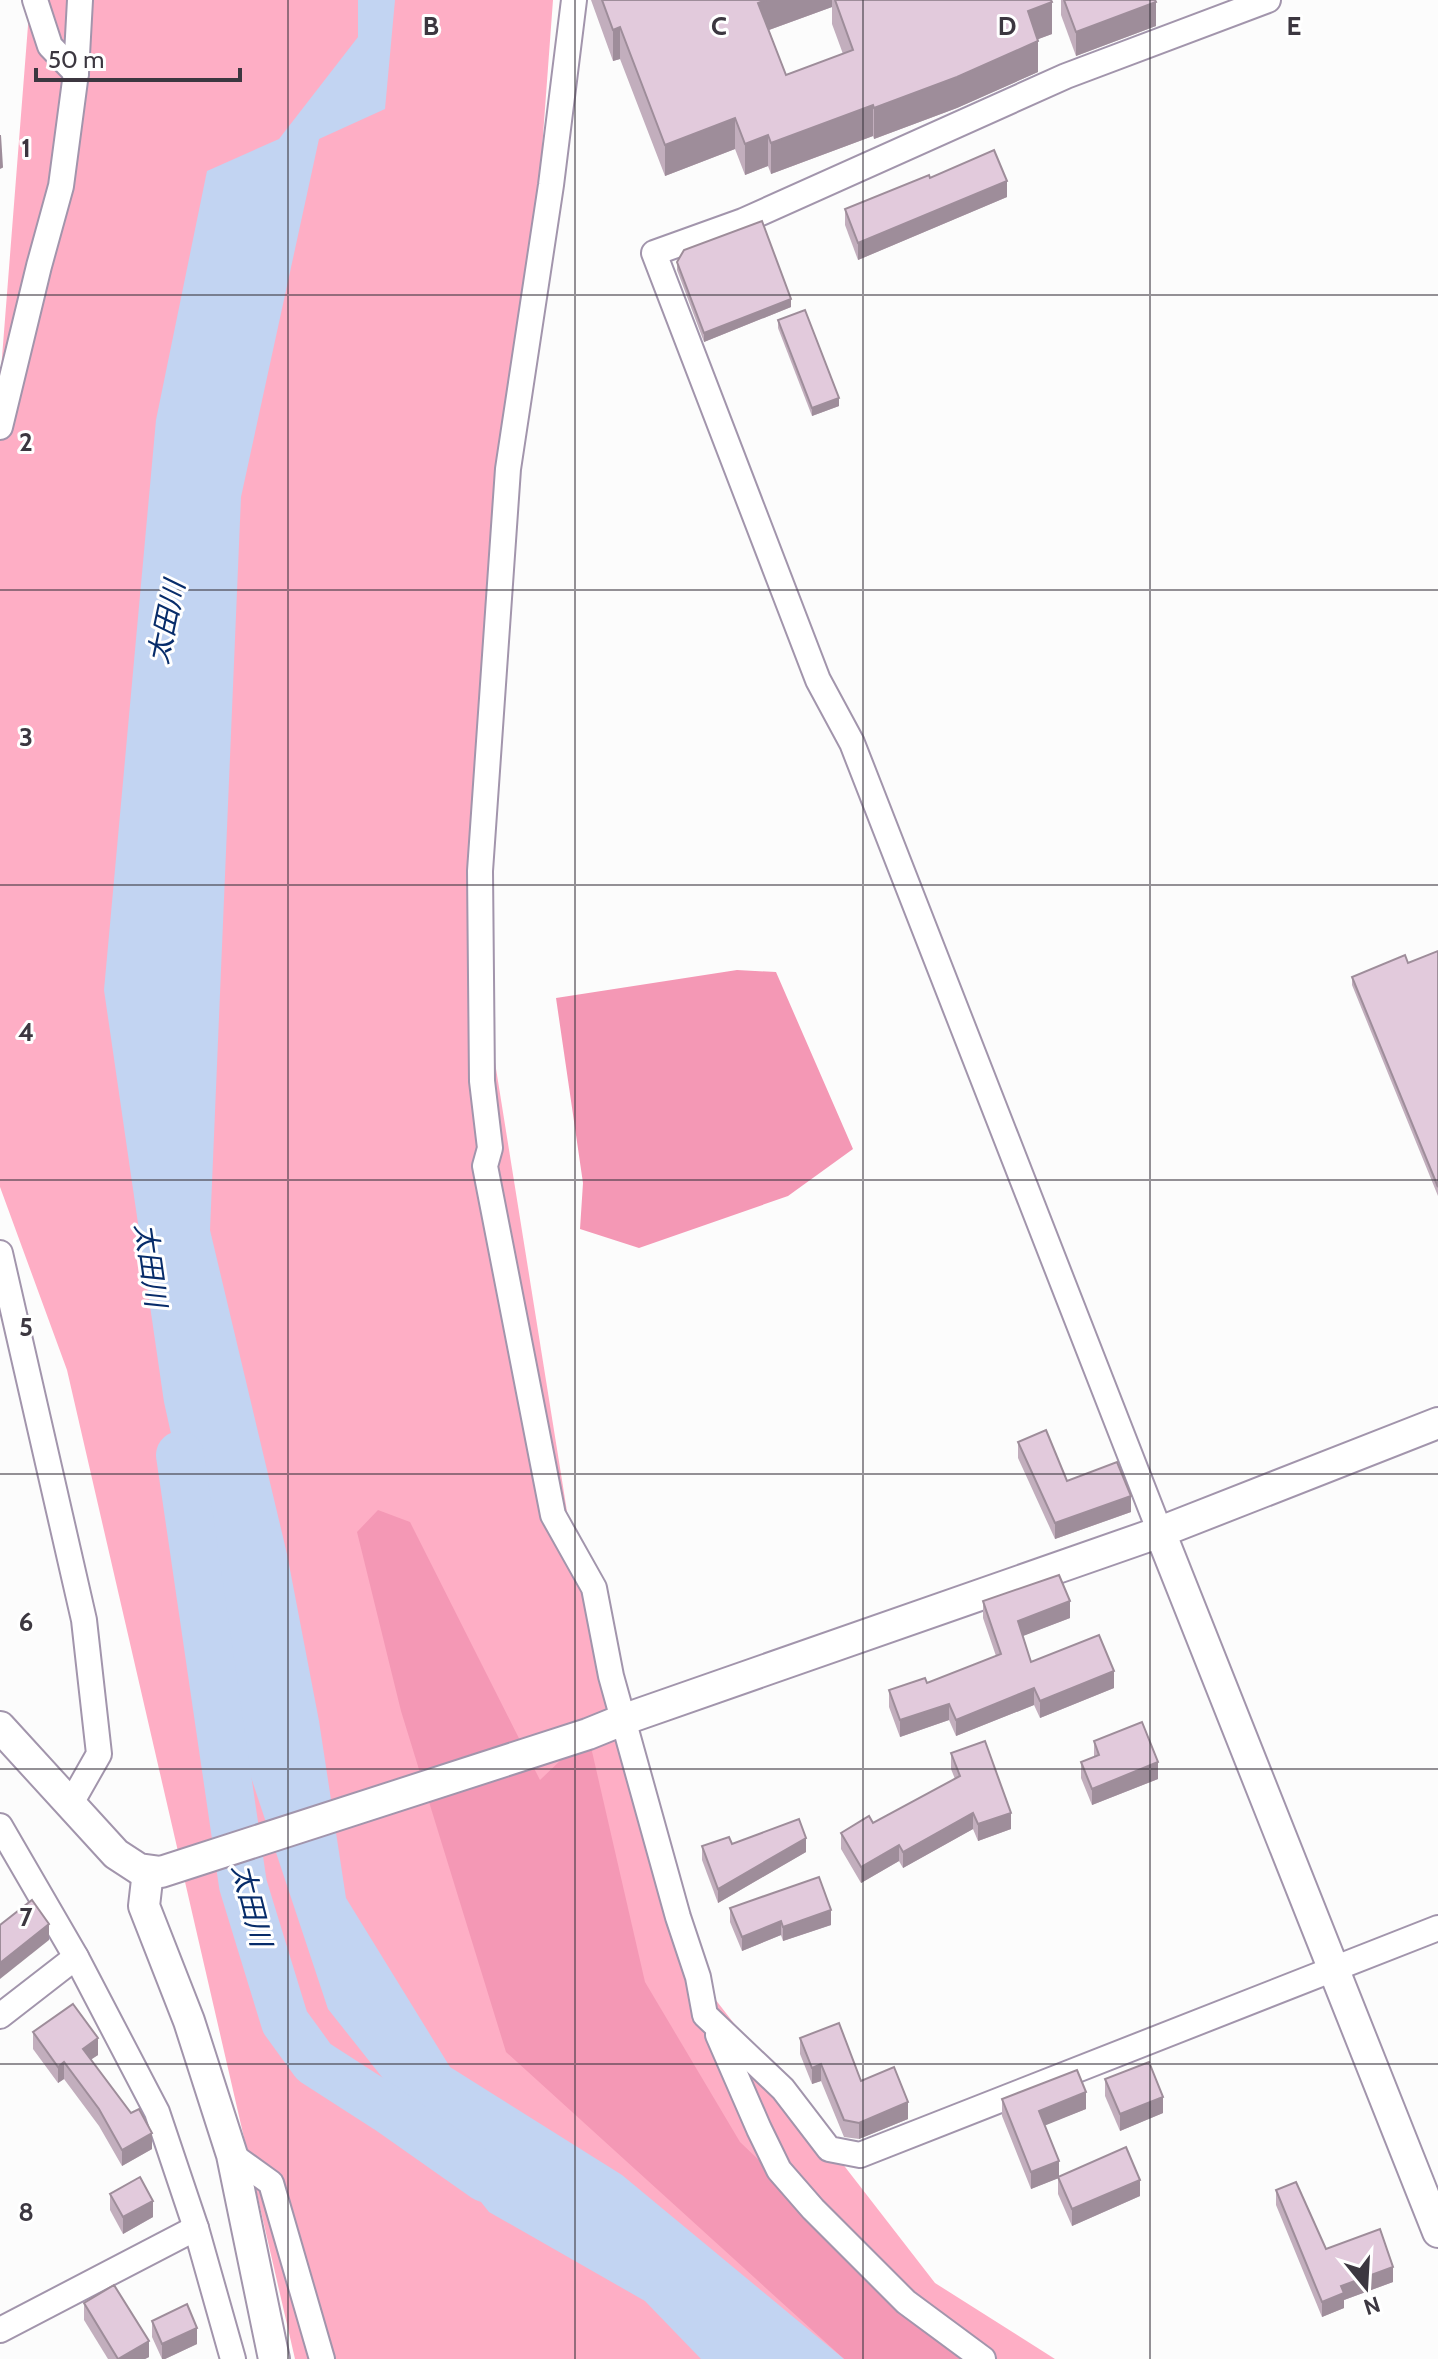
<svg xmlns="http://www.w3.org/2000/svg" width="1438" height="2359" font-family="Cabin,'Noto Sans JP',sans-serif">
	<rect width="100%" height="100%" fill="#fcfcfc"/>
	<path fill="#feaec5" d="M 30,0 L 553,0 L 481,975 L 578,1580 L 594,1588 L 698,1977 L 935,2283 L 1055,2359 L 295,2359 L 67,1370 L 0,1187 L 0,383 Z"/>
	<g fill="#f498b5">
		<path d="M 737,970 L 776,972 L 853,1149 L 788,1196 L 639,1248 L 580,1229 L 583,1183 L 556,998 Z"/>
		<path d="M 378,1510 L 410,1522 L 540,1780 L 588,1734 L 645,1982 L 740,2142 L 966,2359 L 844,2359 L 506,2052 L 401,1711 L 357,1532 Z"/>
	</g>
	<path fill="#c2d4f2" d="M 358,0 L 395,0 L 385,109 L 319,139 L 241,497 L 210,1230 L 287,1554 L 319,1721 L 346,1898 L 450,2067 L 622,2175 L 844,2359 L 701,2359 L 645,2301 L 489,2212 L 328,2009 L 239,1741 L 164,1402 L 104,990 L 156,420 L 207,171 L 279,139 L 358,37 Z"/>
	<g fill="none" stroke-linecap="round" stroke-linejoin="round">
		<path stroke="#c2d4f2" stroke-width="48" d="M 180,1455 L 243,1885 L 285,2022 L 314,2062 L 387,2109 L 485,2178"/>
		<g stroke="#a295ac" stroke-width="28">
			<g id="minor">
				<path d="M 35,0 L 50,46 L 76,73"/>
				<path d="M 574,0 L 551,185 L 508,469 L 480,871 L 482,1081 L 490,1148 L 485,1166 L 553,1515 L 594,1588 L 611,1676 L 678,1917 L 698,1977 L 705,2015 L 783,2089 L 829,2149 L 860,2155 L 1438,1928"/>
				<path d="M 0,427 L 39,266 L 61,186 L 76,73 L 80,0"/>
				<path d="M 0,1253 L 84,1620 L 99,1754 L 70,1805"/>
				<path d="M 1160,1532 L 852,743 L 818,680 L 654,253 L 743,221 L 1066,76 L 1268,0"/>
				<path d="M 0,1826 L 76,1957 L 157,2112 L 196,2228 L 233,2359"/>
				<path d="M 0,2016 L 76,1957"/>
				<path d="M 718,2035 L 759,2129 L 779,2170 L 813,2209 L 906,2302 L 983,2359"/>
				<path d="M 232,2155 L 271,2183 L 322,2359"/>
				<path d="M 0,2330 L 196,2228"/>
			</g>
		</g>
		<g stroke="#a295ac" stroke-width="34">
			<g id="tertiary">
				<path d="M 1160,1532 L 1438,2232"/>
				<path d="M 0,1727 L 116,1854 L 139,1869 L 161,1872 L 588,1734 L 625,1719 L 1160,1532 L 1438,1423"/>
				<path d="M 148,1871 L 144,1906 L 189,2021 L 232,2155 L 274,2359"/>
			</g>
		</g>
		<use href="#minor" stroke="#fff" stroke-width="24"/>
		<use href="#tertiary" stroke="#fff" stroke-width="30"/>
	</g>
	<g fill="#c2aebd" fill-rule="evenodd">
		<path d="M 591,0 L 1051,0 L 1052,34 L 1038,39 L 1038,72 L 957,108 L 874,139 L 873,136 L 771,174 L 768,166 L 745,175 L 735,149 L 665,176 L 620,59 L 613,61 ZM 832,7 L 832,24 L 843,54 L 786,75 L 769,30 Z"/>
		<path d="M 1061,0 L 1155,0 L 1156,26 L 1076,56 L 1061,15 Z"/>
		<path d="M 930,178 L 1007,197 L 858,260 L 845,225 L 845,209 Z"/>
		<path d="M 677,262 L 791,307 L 704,342 L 677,270 Z"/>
		<path d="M 778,320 L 839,406 L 812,416 L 778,328 Z"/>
		<path d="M 1438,951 L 1438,1196 L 1352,985 L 1352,977 L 1408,963 Z"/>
		<path d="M 1018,1442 L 1067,1481 L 1131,1512 L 1055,1539 L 1018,1458 Z"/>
		<path d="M 983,1601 L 1070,1618 L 1022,1636 L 1031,1662 L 1114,1688 L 1040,1718 L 1034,1705 L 956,1736 L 949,1720 L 900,1737 L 889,1707 L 889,1690 L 927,1683 L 996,1656 L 983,1618 Z"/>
		<path d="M 1094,1741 L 1158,1779 L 1092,1805 L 1081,1778 L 1081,1762 L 1094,1757 Z"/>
		<path d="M 951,1753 L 1011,1829 L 978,1841 L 973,1829 L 903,1868 L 899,1861 L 861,1883 L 841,1849 L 841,1833 L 873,1823 L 955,1779 L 951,1769 Z"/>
		<path d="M 732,1844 L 806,1852 L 718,1903 L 702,1860 L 702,1846 Z"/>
		<path d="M 730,1908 L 831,1925 L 783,1941 L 781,1935 L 742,1951 L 730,1922 Z"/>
		<path d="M 33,2032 L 98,2055 L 91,2059 L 152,2149 L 122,2166 L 99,2126 L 64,2079 L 58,2083 L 33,2049 Z"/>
		<path d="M 800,2038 L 861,2081 L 908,2119 L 859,2139 L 844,2137 L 821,2081 L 812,2084 L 800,2054 Z"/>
		<path d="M 1105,2079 L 1163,2113 L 1120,2131 L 1105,2096 Z"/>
		<path d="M 1002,2099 L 1086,2109 L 1044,2125 L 1059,2177 L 1140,2196 L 1072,2226 L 1058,2194 L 1058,2178 L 1031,2189 L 1002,2116 Z"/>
		<path d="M 1276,2190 L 1326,2249 L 1393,2282 L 1344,2300 L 1344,2308 L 1322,2317 L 1276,2205 Z"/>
		<path d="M 110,2194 L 153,2217 L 123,2234 L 110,2210 Z"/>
		<path d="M 84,2303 L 149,2357 L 145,2359 L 108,2359 L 84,2320 Z"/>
		<path d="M 152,2321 L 197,2344 L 165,2359 L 162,2359 L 152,2337 Z"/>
	</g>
	<g fill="#9e8d9a">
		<path d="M 766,0 L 832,0 L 832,7 L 758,34 L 758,3 Z"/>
		<path d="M 1052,2 L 1052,34 L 1028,43 L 1028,11 Z"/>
		<path d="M 1156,2 L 1156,26 L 1076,56 L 1076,32 Z"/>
		<path d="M 620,27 L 620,59 L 613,61 L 613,30 Z"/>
		<path d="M 1038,41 L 1038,72 L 957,108 L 874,139 L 874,108 Z"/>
		<path d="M 873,105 L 873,136 L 771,174 L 771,143 Z"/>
		<path d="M 735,118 L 735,149 L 665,176 L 665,145 Z"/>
		<path d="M 768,135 L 768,166 L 745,175 L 745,144 Z"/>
		<path d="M 1007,181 L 1007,197 L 858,260 L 858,243 Z"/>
		<path d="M 791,299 L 791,307 L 704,342 L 704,333 Z"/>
		<path d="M 839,398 L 839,406 L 812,416 L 812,408 Z"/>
		<path d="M 1131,1496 L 1131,1512 L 1055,1539 L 1055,1523 Z"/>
		<path d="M 1070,1601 L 1070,1618 L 1018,1638 L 1018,1621 Z"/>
		<path d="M 1114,1671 L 1114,1688 L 1040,1718 L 1040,1701 Z"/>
		<path d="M 1034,1688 L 1034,1705 L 956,1736 L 956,1720 Z"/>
		<path d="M 949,1704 L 949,1720 L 900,1737 L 900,1720 Z"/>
		<path d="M 1158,1762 L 1158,1779 L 1092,1805 L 1092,1789 Z"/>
		<path d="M 973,1813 L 973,1829 L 903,1868 L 903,1852 Z"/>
		<path d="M 1011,1813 L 1011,1829 L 978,1841 L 978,1824 Z"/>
		<path d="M 806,1838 L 806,1852 L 718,1903 L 718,1889 Z"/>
		<path d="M 899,1845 L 899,1861 L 861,1883 L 861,1867 Z"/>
		<path d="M 831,1910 L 831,1925 L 783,1941 L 783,1927 Z"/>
		<path d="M 781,1921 L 781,1935 L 742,1951 L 742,1937 Z"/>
		<path d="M 49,1924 L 49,1940 L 0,1979 L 0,1963 Z"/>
		<path d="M 98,2038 L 98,2055 L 83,2065 L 83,2049 Z"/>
		<path d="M 64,2062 L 64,2079 L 58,2083 L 58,2067 Z"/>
		<path d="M 821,2064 L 821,2081 L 812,2084 L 812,2068 Z"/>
		<path d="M 1086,2092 L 1086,2109 L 1039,2128 L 1039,2111 Z"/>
		<path d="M 1163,2097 L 1163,2113 L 1120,2131 L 1120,2114 Z"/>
		<path d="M 908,2102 L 908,2119 L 859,2139 L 859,2123 Z"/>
		<path d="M 152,2133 L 152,2149 L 122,2166 L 122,2150 Z"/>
		<path d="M 1059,2161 L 1059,2178 L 1031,2189 L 1031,2172 Z"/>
		<path d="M 1140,2180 L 1140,2196 L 1072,2226 L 1072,2209 Z"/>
		<path d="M 153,2201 L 153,2217 L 123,2234 L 123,2217 Z"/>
		<path d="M 1393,2267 L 1393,2282 L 1344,2300 L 1344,2308 L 1322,2317 L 1322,2302 L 1341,2286 Z"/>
		<path d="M 197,2328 L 197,2344 L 165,2359 L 162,2359 L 162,2344 Z"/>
		<path d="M 149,2341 L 149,2357 L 145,2359 L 118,2359 Z"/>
	</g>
	<g fill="#e2cadc" stroke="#9e8d9a" stroke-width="2">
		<path d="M 602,0 L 766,0 L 758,3 L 786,75 L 853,50 L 835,0 L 1051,0 L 1052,2 L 1028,11 L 1038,41 L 957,77 L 874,108 L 873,105 L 771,143 L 768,135 L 745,144 L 735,118 L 665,145 L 620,27 L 613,30 Z"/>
		<path d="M 1064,0 L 1155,0 L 1156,2 L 1076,32 Z"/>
		<path d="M 0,135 L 2,167 L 0,168 Z"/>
		<path d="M 994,150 L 1007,181 L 858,243 L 845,209 L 929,175 L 930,178 Z"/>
		<path d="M 762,221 L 791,299 L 704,333 L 677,262 L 684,250 Z"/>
		<path d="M 805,310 L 839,398 L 812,408 L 778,320 Z"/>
		<path d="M 1438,951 L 1438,1187 L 1352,977 L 1405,955 L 1408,963 Z"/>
		<path d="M 1046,1430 L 1067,1481 L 1117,1462 L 1131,1496 L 1055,1523 L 1018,1442 Z"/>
		<path d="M 1059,1575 L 1070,1601 L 1018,1621 L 1031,1662 L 1099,1635 L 1114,1671 L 1040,1701 L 1034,1688 L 956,1720 L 949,1704 L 900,1720 L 889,1690 L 925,1678 L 927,1683 L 1001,1654 L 983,1601 Z"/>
		<path d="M 1142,1722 L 1158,1762 L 1092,1789 L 1081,1762 L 1099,1755 L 1094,1741 Z"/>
		<path d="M 985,1741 L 1011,1813 L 978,1824 L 973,1813 L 903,1852 L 899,1845 L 861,1867 L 841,1833 L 869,1816 L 873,1823 L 960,1776 L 951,1753 Z"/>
		<path d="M 799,1819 L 806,1838 L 718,1889 L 702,1846 L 729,1837 L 732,1844 Z"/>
		<path d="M 819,1877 L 831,1910 L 783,1927 L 781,1921 L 742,1937 L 730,1908 Z"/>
		<path d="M 32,1900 L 49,1924 L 0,1963 L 0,1925 Z"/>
		<path d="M 73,2004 L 98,2038 L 83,2049 L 131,2113 L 139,2109 L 152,2133 L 122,2150 L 99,2109 L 64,2062 L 58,2067 L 33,2032 Z"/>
		<path d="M 839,2023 L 861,2081 L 894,2067 L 908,2102 L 859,2123 L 844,2120 L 821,2064 L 812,2068 L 800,2038 Z"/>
		<path d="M 1149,2062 L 1163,2097 L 1120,2114 L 1105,2079 Z"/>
		<path d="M 1077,2070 L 1086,2092 L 1039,2111 L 1059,2161 L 1031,2172 L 1002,2099 Z"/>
		<path d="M 1126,2147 L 1140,2180 L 1072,2209 L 1058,2177 Z"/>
		<path d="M 140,2177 L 153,2201 L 123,2217 L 110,2194 Z"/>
		<path d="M 1296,2182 L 1326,2249 L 1380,2229 L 1393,2267 L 1341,2286 L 1344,2293 L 1322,2302 L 1276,2190 Z"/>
		<path d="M 114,2285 L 149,2341 L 118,2359 L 84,2303 Z"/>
		<path d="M 187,2304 L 197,2328 L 162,2344 L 152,2321 Z"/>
	</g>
	<path fill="none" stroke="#3c3740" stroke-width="2" stroke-opacity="0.55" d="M 288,0 L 288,2359M 575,0 L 575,2359M 863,0 L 863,2359M 1150,0 L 1150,2359M 0,295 L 1438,295M 0,590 L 1438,590M 0,885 L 1438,885M 0,1180 L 1438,1180M 0,1474 L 1438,1474M 0,1769 L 1438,1769M 0,2064 L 1438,2064"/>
	<g text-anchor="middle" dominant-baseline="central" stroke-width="6" stroke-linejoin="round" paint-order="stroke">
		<g font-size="28" font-style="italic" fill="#072c6a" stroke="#fff">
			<text transform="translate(166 622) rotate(-78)">太田川</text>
			<text transform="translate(151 1265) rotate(82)">太田川</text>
			<text transform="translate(252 1905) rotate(76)">太田川</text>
		</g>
	</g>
	<g font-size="26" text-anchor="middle" font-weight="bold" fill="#3c3740" stroke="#fff" stroke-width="6" stroke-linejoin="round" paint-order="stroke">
		<text x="431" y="35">B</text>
		<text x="719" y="35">C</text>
		<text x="1007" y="35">D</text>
		<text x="1294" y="35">E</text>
		<text x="26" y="157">1</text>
		<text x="26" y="451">2</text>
		<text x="26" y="746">3</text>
		<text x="26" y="1041">4</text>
		<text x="26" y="1336">5</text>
		<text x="26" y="1631">6</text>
		<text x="26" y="1926">7</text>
		<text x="26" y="2221">8</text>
	</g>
	<g transform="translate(1366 2287) rotate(162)" stroke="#ffffff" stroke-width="6" paint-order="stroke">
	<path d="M0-6L14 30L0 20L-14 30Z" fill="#3c3740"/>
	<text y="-12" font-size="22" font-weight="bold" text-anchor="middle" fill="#3c3740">N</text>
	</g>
	<path d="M36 68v12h204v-12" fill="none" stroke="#3c3740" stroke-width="4"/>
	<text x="48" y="68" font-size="24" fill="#3c3740" stroke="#ffffff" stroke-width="6" paint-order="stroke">50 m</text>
</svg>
